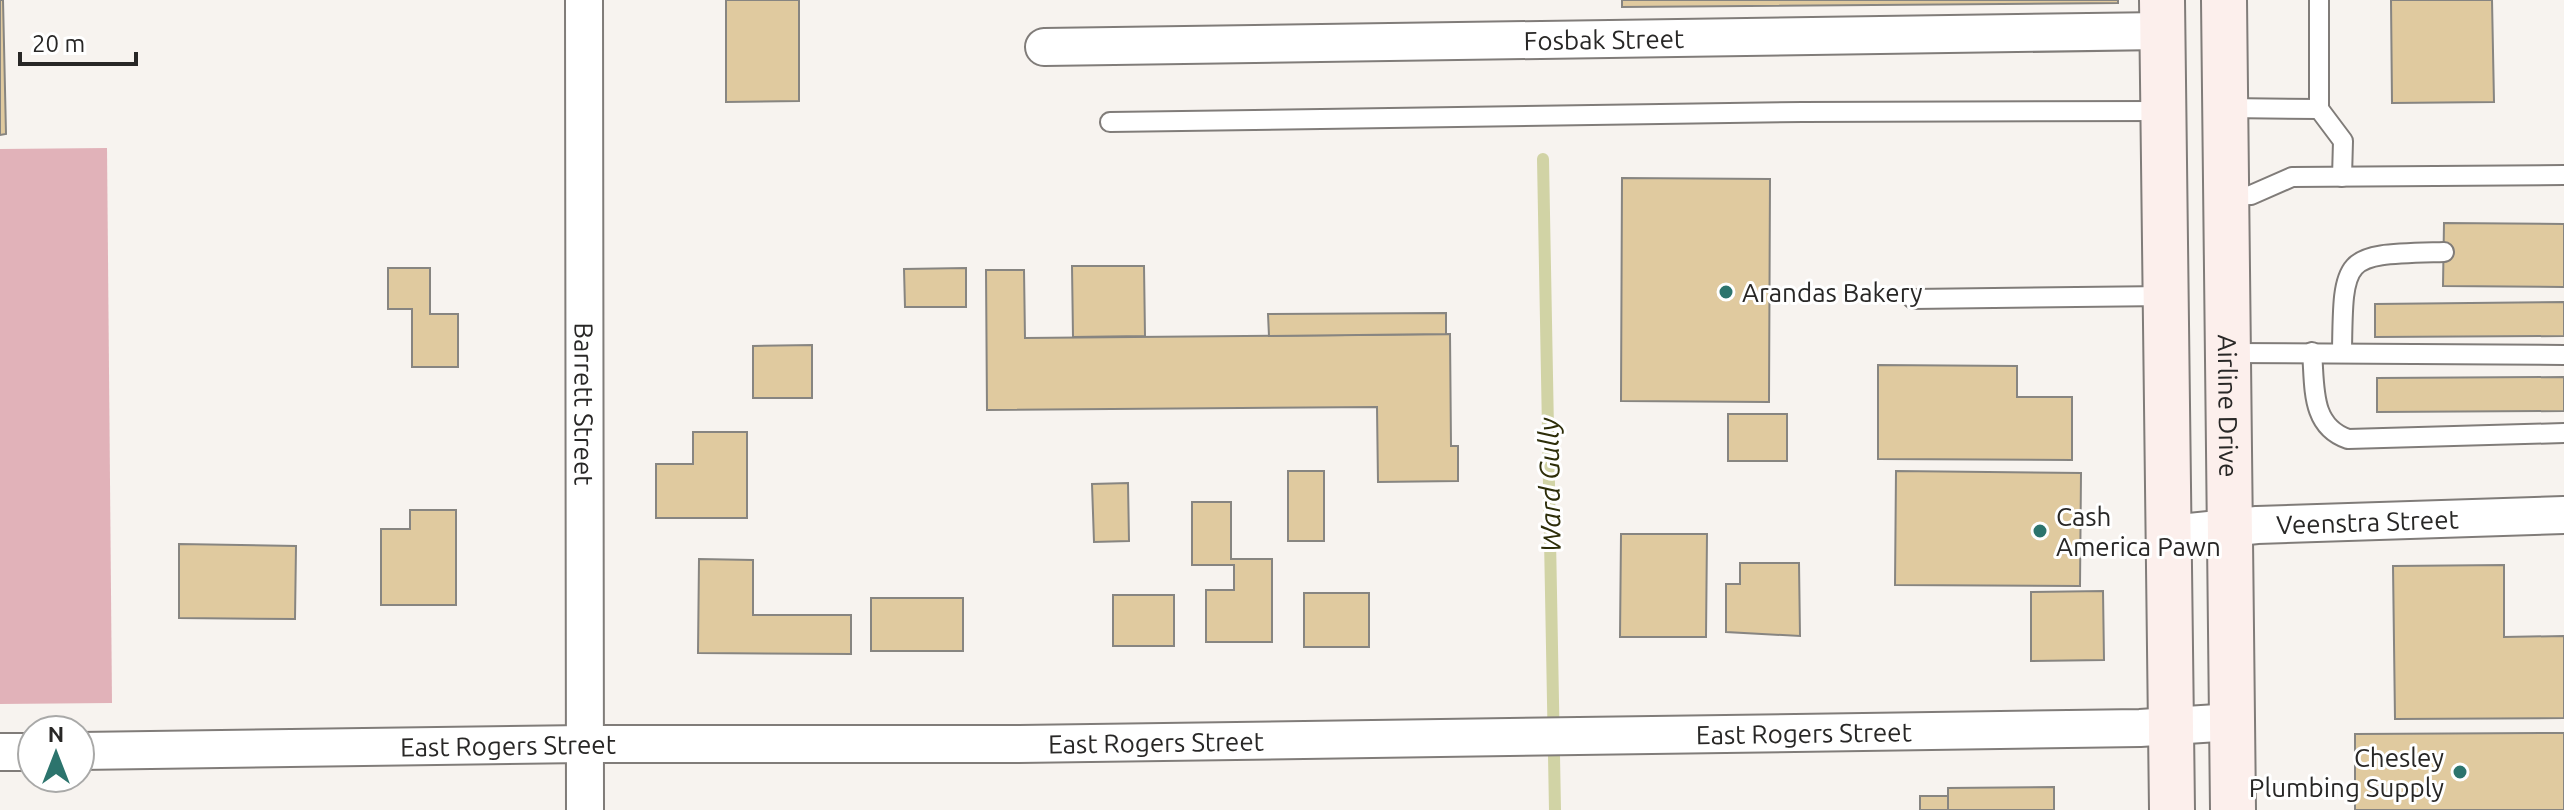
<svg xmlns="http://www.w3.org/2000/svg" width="2564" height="810" font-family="Ubuntu,sans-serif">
	<rect width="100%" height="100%" fill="#f7f3ef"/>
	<path fill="#e1b2b9" d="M 107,148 L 112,703 L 0,704 L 0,149 Z"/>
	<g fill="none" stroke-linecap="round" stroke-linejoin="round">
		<path stroke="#d1d3a5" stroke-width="12" d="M 1543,159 L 1555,810"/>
	</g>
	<g fill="#e0ca9f" stroke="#878581" stroke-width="2">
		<path d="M 0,0 L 3,0 L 6,134 L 0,135 Z"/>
		<path d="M 726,0 L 799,0 L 799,101 L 726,102 Z"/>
		<path d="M 1622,0 L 2118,0 L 2118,3 L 1622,7 Z"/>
		<path d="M 2391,0 L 2492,0 L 2494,102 L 2392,103 Z"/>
		<path d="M 1622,178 L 1770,179 L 1769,402 L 1621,401 Z"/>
		<path d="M 2444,223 L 2564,224 L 2564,287 L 2443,286 Z"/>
		<path d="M 1072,266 L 1144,266 L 1145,336 L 1073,337 Z"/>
		<path d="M 388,268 L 430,268 L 430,314 L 458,314 L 458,367 L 412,367 L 412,309 L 388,309 Z"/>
		<path d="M 966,268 L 966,307 L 905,307 L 904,269 Z"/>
		<path d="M 986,270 L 1024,270 L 1025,338 L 1450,334 L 1451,446 L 1458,446 L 1458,481 L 1378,482 L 1377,407 L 987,410 Z"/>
		<path d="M 2564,302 L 2564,336 L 2375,337 L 2375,304 Z"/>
		<path d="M 1446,313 L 1446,334 L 1269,336 L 1268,314 Z"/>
		<path d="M 812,345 L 812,398 L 753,398 L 753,346 Z"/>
		<path d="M 1878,365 L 2017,366 L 2017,397 L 2072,397 L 2072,460 L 1878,459 Z"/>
		<path d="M 2564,377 L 2564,411 L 2377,412 L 2377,378 Z"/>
		<rect x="1728" y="414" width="59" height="47"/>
		<path d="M 693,432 L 747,432 L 747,518 L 656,518 L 656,464 L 693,464 Z"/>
		<rect x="1288" y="471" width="36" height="70"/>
		<path d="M 1896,471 L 2081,473 L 2080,586 L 1895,585 Z"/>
		<path d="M 1128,483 L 1129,541 L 1094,542 L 1092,484 Z"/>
		<path d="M 1192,502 L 1231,502 L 1231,559 L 1272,559 L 1272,642 L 1206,642 L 1206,590 L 1234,590 L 1234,565 L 1192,565 Z"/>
		<path d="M 410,510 L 456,510 L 456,605 L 381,605 L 381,529 L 410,529 Z"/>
		<path d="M 1621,534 L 1707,534 L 1706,637 L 1620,637 Z"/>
		<path d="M 179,544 L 296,546 L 295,619 L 179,618 Z"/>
		<path d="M 699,559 L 753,560 L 753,615 L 851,615 L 851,654 L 698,653 Z"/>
		<path d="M 1740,563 L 1799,563 L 1800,636 L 1726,632 L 1726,584 L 1740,584 Z"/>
		<path d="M 2504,565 L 2504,637 L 2564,636 L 2564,718 L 2395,719 L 2393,566 Z"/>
		<path d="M 2103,591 L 2104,660 L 2031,661 L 2031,592 Z"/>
		<rect x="1304" y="593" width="65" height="54"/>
		<rect x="1113" y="595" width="61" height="51"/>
		<rect x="871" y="598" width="92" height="53"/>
		<path d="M 2564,733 L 2564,810 L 2355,810 L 2355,734 Z"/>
		<path d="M 2054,787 L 2054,810 L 1948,810 L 1948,788 Z"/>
		<rect x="1920" y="796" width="28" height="14"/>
	</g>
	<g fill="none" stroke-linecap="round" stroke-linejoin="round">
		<g stroke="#807c79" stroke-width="22">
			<g id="service">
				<path d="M 2319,0 L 2319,109 L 2343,141 L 2342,177"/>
				<path d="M 2227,108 L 2319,109"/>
				<path d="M 1110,122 L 1803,112 L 2164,111"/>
				<path d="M 2227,196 L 2251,195 L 2292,177 L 2564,175"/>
				<path d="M 1913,299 L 2166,296"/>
				<path d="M 2312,352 C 2315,386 2310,426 2348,439 L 2564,433"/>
				<path d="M 2229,353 L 2564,355"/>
				<path d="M 2342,353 C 2343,251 2344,255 2444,252"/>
			</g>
		</g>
		<g stroke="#807c79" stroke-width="40">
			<g id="minor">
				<path id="s1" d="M 584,0 L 585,810"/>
				<path id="s2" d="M 1044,47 L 2163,31"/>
				<path id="s3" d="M 2170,534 L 2257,525 L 2564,515"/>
				<path id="s4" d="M 80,751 L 584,744 L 1019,744 L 2140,728 L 2233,722"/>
				<path d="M 0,752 L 32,752"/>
			</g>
		</g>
		<g stroke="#807c79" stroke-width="48">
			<g id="secondary">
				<path d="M 2162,0 L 2172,810"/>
				<path id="s5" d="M 2224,0 L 2233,810"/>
			</g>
		</g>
		<use href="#service" stroke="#fff" stroke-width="18"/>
		<use href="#minor" stroke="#fff" stroke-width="36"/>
		<use href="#secondary" stroke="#fcefec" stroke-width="44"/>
	</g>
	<g fill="#2c746d" stroke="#fff" stroke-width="3">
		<circle cx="1726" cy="292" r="8"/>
		<circle cx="2040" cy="531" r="8"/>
		<circle cx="2460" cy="772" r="8"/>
	</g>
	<g text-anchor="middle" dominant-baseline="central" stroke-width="6" stroke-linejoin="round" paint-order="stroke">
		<g font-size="26" fill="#282726" stroke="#fff">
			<text stroke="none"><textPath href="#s2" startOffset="560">Fosbak Street</textPath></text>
			<text stroke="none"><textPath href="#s1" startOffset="404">Barrett Street</textPath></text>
			<text stroke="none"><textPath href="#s5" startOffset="406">Airline Drive</textPath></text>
			<text stroke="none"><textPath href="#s3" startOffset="198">Veenstra Street</textPath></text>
			<text stroke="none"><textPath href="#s4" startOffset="1724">East Rogers Street</textPath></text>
			<text stroke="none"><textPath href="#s4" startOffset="1076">East Rogers Street</textPath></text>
			<text stroke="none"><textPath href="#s4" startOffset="428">East Rogers Street</textPath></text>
		</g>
		<g font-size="26" fill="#282726" stroke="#fff" text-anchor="start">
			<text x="1742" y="292">Arandas Bakery</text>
			<text x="2056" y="516">Cash<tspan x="2056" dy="30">America Pawn</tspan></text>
			<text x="2444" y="757" text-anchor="end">Chesley<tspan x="2444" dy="30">Plumbing Supply</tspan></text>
		</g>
		<g font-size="28" font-style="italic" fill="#2d2d08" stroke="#fff">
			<text transform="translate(1549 485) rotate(-91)">Ward Gully</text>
		</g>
	</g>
	<g transform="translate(56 754)"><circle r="38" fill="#ffffff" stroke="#a9a9a8" stroke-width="2"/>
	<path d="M0-6L14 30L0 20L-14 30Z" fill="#2c746d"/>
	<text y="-12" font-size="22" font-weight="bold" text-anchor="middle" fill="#282726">N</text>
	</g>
	<path d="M20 52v12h116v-12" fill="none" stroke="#282726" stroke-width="4"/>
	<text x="32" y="52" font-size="24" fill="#282726" stroke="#ffffff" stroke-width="6" paint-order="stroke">20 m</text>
</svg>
